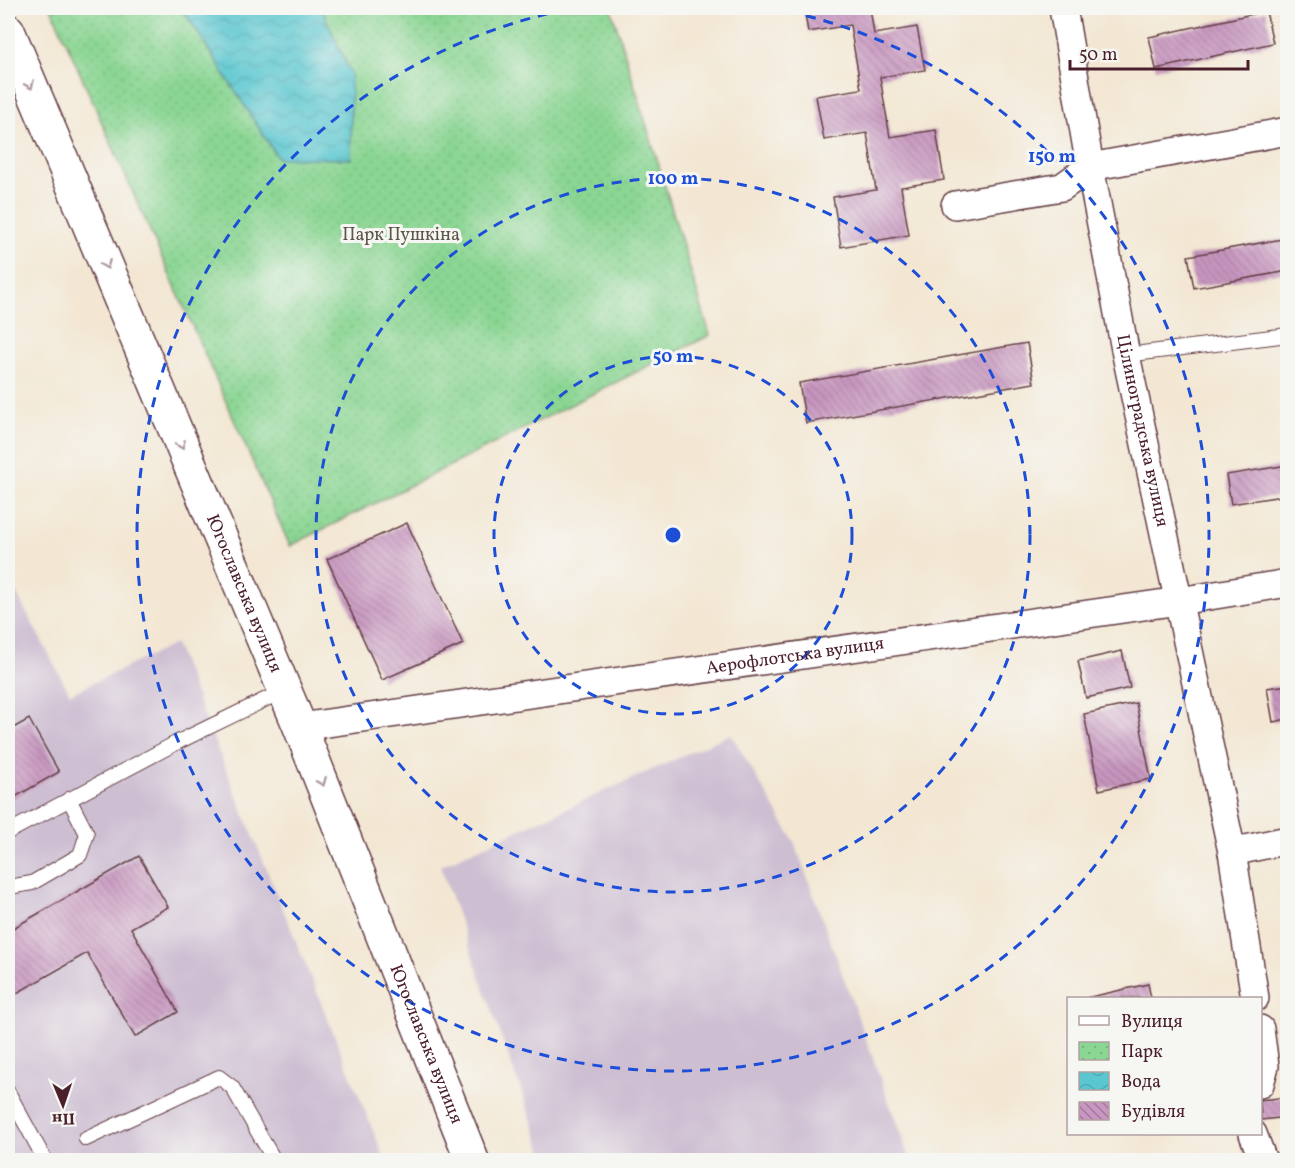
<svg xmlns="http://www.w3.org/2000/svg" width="1295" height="1168" font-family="Vollkorn,serif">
	<defs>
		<pattern id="park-dots" width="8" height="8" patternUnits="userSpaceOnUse" patternTransform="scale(1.5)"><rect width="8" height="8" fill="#8ad693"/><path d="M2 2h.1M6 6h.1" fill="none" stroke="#79b77f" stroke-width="1.8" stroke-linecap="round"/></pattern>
		<pattern id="water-waves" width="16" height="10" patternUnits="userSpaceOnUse" patternTransform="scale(1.5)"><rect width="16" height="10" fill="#5ac7d0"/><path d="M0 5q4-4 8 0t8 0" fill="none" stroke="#50aab3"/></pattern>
		<pattern id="building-back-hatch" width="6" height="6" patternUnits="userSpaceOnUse" patternTransform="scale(1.5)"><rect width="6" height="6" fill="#c896c0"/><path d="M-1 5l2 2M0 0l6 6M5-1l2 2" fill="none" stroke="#a47a9c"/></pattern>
	</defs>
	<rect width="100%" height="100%" fill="#f6f6f2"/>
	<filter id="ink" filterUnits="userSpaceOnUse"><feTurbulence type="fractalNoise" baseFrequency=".0167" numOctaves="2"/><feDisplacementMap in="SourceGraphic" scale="12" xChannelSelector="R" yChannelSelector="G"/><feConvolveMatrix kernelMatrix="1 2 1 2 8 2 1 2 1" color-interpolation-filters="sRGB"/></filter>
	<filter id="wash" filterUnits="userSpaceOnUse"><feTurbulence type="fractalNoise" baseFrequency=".008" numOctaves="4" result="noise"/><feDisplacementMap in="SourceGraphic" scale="24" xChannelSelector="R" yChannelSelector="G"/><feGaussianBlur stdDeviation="1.35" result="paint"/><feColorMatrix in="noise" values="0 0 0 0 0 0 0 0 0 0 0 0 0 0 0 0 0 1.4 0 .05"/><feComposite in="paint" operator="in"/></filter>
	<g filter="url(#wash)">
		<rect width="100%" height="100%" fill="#f3e7d3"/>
		<g fill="#cdbed2">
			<path d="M 8,578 L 70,694 L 175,644 L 385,1160 L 8,1160 Z"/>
			<path d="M 731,734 L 794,841 L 910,1160 L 546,1160 L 440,866 Z"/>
		</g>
		<path fill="url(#park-dots)" stroke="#6a7a5f" stroke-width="1.5" d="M 51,8 L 611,8 L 710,335 L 290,546 Z"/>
		<path fill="url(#water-waves)" stroke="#52737e" stroke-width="1.5" d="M 182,8 L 321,8 L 351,74 L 351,159 L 278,158 Z"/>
		<g id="blocks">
			<g fill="url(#building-back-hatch)">
				<path d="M 804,8 L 870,8 L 874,34 L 917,27 L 925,70 L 880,77 L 890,137 L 936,130 L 944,180 L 901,187 L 909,235 L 841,247 L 833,197 L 876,190 L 867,133 L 824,140 L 816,96 L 861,89 L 850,25 L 808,32 Z"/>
				<path d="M 1266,11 L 1273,43 L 1156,69 L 1149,37 Z"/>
				<path d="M 1288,238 L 1288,271 L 1194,288 L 1188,256 Z"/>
				<path d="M 1027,343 L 1034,383 L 806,423 L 799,383 Z"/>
				<path d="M 1288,465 L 1288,495 L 1231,504 L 1226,475 Z"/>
				<path d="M 407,523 L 463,644 L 382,680 L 327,559 Z"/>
				<path d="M 1122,651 L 1130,688 L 1086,698 L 1078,661 Z"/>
				<path d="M 1288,685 L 1288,719 L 1273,722 L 1267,688 Z"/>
				<path d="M 1136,703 L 1151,779 L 1099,790 L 1084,714 Z"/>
				<path d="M 29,719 L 59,772 L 8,801 L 8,731 Z"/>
				<path d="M 139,856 L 168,907 L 131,928 L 178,1012 L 135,1037 L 87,953 L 10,997 L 8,992 L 8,931 Z"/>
				<path d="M 1148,984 L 1151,998 L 1086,998 Z"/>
				<path d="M 1288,1097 L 1288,1117 L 1261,1120 L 1260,1100 Z"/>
			</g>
		</g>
	</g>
	<g filter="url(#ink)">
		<use href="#blocks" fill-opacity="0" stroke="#633d44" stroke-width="1.5"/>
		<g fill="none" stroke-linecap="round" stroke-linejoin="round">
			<g stroke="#633d44" stroke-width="16">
				<g id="lane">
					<path d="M 1126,355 L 1288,335"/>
					<path d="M 8,832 L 178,742 L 285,690"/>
					<path d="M 8,885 L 9,887 L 32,883 L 80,855 L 87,834 L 69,799"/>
					<path d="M 8,1092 L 45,1160"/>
					<path d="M 86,1139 L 219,1077 L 232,1087 L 274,1160"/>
				</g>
			</g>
			<g stroke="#633d44" stroke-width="30">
				<g id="street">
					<path id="s1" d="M 1063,8 L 1090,167 L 1126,355 L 1232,852 L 1255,998"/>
					<path d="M 955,205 L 1062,187 L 1090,167 L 1288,131"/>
					<path id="s2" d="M 300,727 L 1179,601 L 1288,583"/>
					<path d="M 1232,852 L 1288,840"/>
					<path d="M 1260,1029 L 1265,1066 L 1260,1084"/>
					<path d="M 1253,1134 L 1263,1160"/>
				</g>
			</g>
			<g stroke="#633d44" stroke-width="36">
				<g id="secondary">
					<path id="s3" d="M 8,31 L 300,727 L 472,1160"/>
				</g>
			</g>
			<use href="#lane" stroke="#fff" stroke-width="14"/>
			<use href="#street" stroke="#fff" stroke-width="27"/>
			<use href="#secondary" stroke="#fff" stroke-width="33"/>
		</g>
		<defs><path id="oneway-chevron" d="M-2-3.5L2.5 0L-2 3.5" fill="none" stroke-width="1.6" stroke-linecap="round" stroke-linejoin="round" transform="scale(1.5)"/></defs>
		<g stroke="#ae9aa0">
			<use href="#oneway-chevron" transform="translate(30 85) rotate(67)"/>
			<use href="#oneway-chevron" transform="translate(106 265) rotate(67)"/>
			<use href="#oneway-chevron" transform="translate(181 445) rotate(67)"/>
			<use href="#oneway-chevron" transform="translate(322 782) rotate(68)"/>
		</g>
	</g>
	<g fill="none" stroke="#1d4ed8" stroke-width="3" stroke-dasharray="10 8">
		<circle cx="673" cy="535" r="179"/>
		<circle cx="673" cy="535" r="357"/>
		<path d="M771 8A536 536 0 1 1 575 8"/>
	</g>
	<g text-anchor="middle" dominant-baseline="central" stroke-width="6" stroke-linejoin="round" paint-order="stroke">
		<g font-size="18" fill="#5d564a" stroke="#f6f6f2">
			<text x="401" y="235">Парк Пушкіна</text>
		</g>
		<g font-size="18" fill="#4a1f2b" stroke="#f6f6f2">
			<text stroke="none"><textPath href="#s1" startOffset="430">Цілиноградська вулиця</textPath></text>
			<text stroke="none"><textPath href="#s3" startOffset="610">Югославська вулиця</textPath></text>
			<text stroke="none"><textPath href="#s2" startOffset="500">Аерофлотська вулиця</textPath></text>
			<text stroke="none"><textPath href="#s3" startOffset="1096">Югославська вулиця</textPath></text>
		</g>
	</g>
	<circle cx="673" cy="535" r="9" fill="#1d4ed8" stroke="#f6f6f2" stroke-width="3"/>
	<g font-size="18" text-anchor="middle" font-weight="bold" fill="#1d4ed8" stroke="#f6f6f2" stroke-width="6" stroke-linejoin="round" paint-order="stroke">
		<text x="1052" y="162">150 m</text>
		<text x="673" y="184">100 m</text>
		<text x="673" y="362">50 m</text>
	</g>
	<rect width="1295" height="1168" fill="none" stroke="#f6f6f2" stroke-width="30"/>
	<rect x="1067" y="997" width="195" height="138" fill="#f6f6f2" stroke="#b1a0a2" stroke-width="1.5"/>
	<rect x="1079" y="1016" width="30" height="9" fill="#ffffff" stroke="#b1a0a2" stroke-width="1.5"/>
	<text x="1121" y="1027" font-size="18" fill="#4a1f2b">Вулиця</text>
	<rect x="1079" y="1042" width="30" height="18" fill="url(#park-dots)" stroke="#b1a0a2" stroke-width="1.5"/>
	<text x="1121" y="1057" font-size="18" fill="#4a1f2b">Парк</text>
	<rect x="1079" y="1072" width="30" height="18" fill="url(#water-waves)" stroke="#b1a0a2" stroke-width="1.5"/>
	<text x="1121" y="1087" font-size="18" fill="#4a1f2b">Вода</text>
	<rect x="1079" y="1102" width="30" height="18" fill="url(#building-back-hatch)" stroke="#b1a0a2" stroke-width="1.5"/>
	<text x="1121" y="1117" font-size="18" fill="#4a1f2b">Будівля</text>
	<g transform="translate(63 1105) rotate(178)" stroke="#f6f6f2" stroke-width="4.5" paint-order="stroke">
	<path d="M0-4.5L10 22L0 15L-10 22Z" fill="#4a1f2b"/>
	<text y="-9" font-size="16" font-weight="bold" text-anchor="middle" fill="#4a1f2b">Пн</text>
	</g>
	<path d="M1070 60v9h178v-9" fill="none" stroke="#4a1f2b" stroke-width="3"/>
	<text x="1079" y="60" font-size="18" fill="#4a1f2b" stroke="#f6f6f2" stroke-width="4.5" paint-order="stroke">50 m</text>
</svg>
